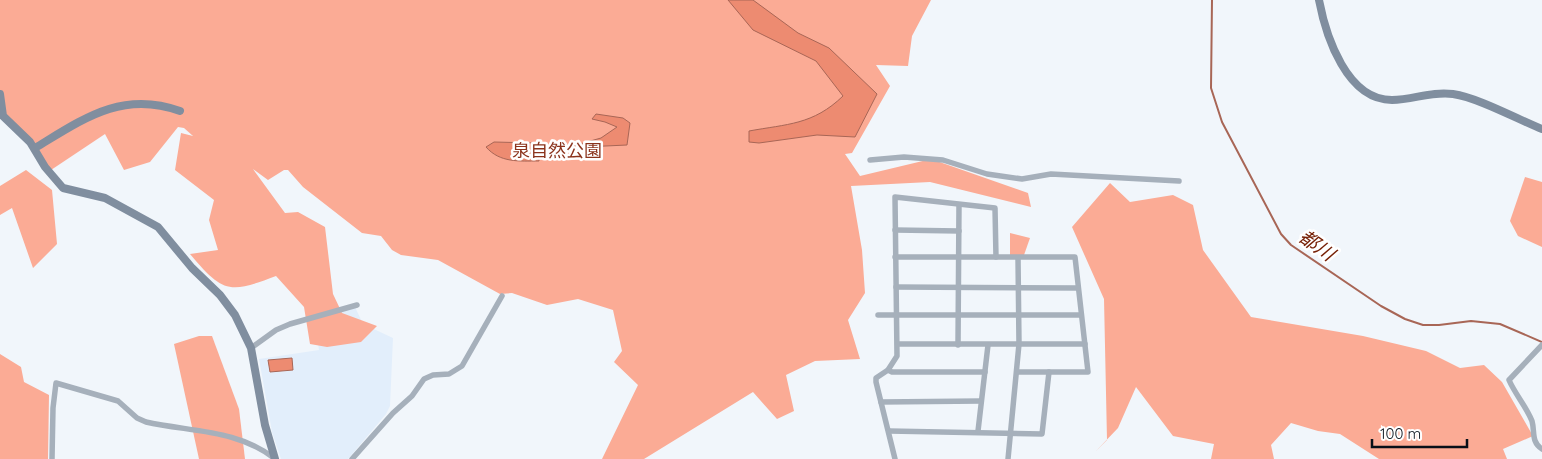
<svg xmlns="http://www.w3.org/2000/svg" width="1542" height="459" font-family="Quicksand,'Noto Sans JP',sans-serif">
	<rect width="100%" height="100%" fill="#f1f6fb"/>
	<path fill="#e2eefb" d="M 355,307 L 363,324 L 393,338 L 390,406 L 386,414 L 348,459 L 281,459 L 272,432 L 259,359 L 319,350 L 314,319 Z"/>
	<g fill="#fbab95">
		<path d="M 0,0 L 931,0 L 912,36 L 908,66 L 876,65 L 890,86 L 852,153 L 845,154 L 860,176 L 931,159 L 1028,193 L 1031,207 L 930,182 L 851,186 L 862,250 L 865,293 L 848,320 L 860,359 L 815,361 L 786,375 L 794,411 L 777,419 L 753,392 L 644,459 L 602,459 L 638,385 L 614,362 L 622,351 L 613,310 L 578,299 L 547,305 L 512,293 L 500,294 L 438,260 L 401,255 L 392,250 L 381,236 L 362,233 L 303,187 L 288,170 L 284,170 L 268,180 L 253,169 L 285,213 L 298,212 L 325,227 L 333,294 L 342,313 L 377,326 L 361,342 L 327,347 L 310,344 L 304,307 L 276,276 C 229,294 223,293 190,254 L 218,250 L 209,220 L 214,200 L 175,170 L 181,133 L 193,136 L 184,128 L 178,127 L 150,162 L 124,170 L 105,134 L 51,170 L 0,108 Z"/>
		<path d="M 26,170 L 52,190 L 57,244 L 33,268 L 12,208 L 0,215 L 0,186 Z"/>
		<path d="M 1525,177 L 1542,182 L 1542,247 L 1518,236 L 1510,221 Z"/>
		<path d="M 1110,183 L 1130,202 L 1173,195 L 1193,205 L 1203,250 L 1251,317 L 1363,336 L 1426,351 L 1460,368 L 1484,365 L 1502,382 L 1533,436 L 1503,449 L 1507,459 L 1379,459 L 1340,434 L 1318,431 L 1291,423 L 1271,445 L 1274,459 L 1211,459 L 1214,444 L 1173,436 L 1136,387 L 1118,428 L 1096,451 L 1107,440 L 1104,299 L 1072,227 Z"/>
		<path d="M 1010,233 L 1030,238 L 1024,255 L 1010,256 Z"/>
		<path d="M 199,336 L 212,336 L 239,409 L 245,459 L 199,459 L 174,344 Z"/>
		<path d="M 0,354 L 21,367 L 24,382 L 49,395 L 48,459 L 0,459 Z"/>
	</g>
	<g fill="#ed8b71" stroke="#a86656">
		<path d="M 728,0 L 753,0 L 798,33 L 829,48 L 877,94 L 855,137 L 817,135 L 759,143 L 749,142 L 749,131 C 787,124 813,125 843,96 L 816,61 L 753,30 Z"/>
		<path d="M 596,114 L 623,118 L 630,123 L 627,145 L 584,147 L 551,155 L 551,142 L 562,149 L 601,138 L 617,127 L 605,122 L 592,119 Z"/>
		<path d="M 494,142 L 534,143 L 538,146 L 539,161 C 519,161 500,163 486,147 Z"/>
		<path d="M 292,358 L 293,370 L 270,372 L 268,360 Z"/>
	</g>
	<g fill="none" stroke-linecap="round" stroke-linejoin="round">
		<path stroke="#a86656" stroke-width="2" d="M 1212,0 L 1211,88 L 1222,122 L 1281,234 L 1291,245 L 1381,306 L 1405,319 L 1423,325 L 1439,325 L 1471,321 L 1500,324 L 1542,342"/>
		<g stroke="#a6b0bb" stroke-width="5.5">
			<path d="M 870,160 L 904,157 L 943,160 L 987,174 L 1022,179 L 1051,174 L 1179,181"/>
			<path d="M 895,230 L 959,231"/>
			<path d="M 895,257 L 1075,257 L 1088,372 L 1017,372"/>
			<path d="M 896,287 L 1078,288"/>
			<path d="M 878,315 L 1081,315"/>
			<path d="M 898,344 L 1085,344"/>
			<path d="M 958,345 L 959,205"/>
			<path d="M 1542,345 L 1509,380 C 1515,394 1526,406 1532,421 C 1535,432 1531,442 1542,449"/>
			<path d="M 251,348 L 276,330 L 290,324 L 357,305"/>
			<path d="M 888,370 L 892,372 L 985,372"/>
			<path d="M 881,402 L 981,401"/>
			<path d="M 889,431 L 1042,434 L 1049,372"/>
			<path d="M 978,431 L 988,345"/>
			<path d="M 52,459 L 53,408 L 56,383 L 118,401 L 137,418 L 146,422 C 190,432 238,429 275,459"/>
			<path d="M 352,459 L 393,413 L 412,396 L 424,379 L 433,375 L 449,374 L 462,366 L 502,296"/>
			<path d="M 895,459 L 876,382 L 876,378 L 888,370 L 897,356 L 895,197 L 995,208 L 996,257"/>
			<path d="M 1008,459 L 1019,344 L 1018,258"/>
		</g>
		<g stroke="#808e9f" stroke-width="8">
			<path d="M 1319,0 C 1326,37 1347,100 1392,100 C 1413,100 1431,91 1453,94 C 1479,98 1517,119 1542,129"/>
			<path d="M 0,94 L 3,116 L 30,142 L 45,167 L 63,188 L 105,198 L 158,227 L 192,268 L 220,295 L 235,315 L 251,348 L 265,425 L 275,459"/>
			<path d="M 35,148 C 83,119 122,90 180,111"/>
		</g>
	</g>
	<g text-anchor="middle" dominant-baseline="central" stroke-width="5" stroke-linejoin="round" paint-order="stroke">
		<g font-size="18" fill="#8b331c" stroke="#fff">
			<text x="557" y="150">泉自然公園</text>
		</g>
		<g font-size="19" font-style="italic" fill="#772107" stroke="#fff">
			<text transform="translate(1317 245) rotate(35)">都川</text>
		</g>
	</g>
	<path d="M1372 439v8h95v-8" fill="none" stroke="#070f18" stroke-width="2.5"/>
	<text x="1380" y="439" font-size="15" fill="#070f18" stroke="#ffffff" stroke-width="4" paint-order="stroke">100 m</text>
</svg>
